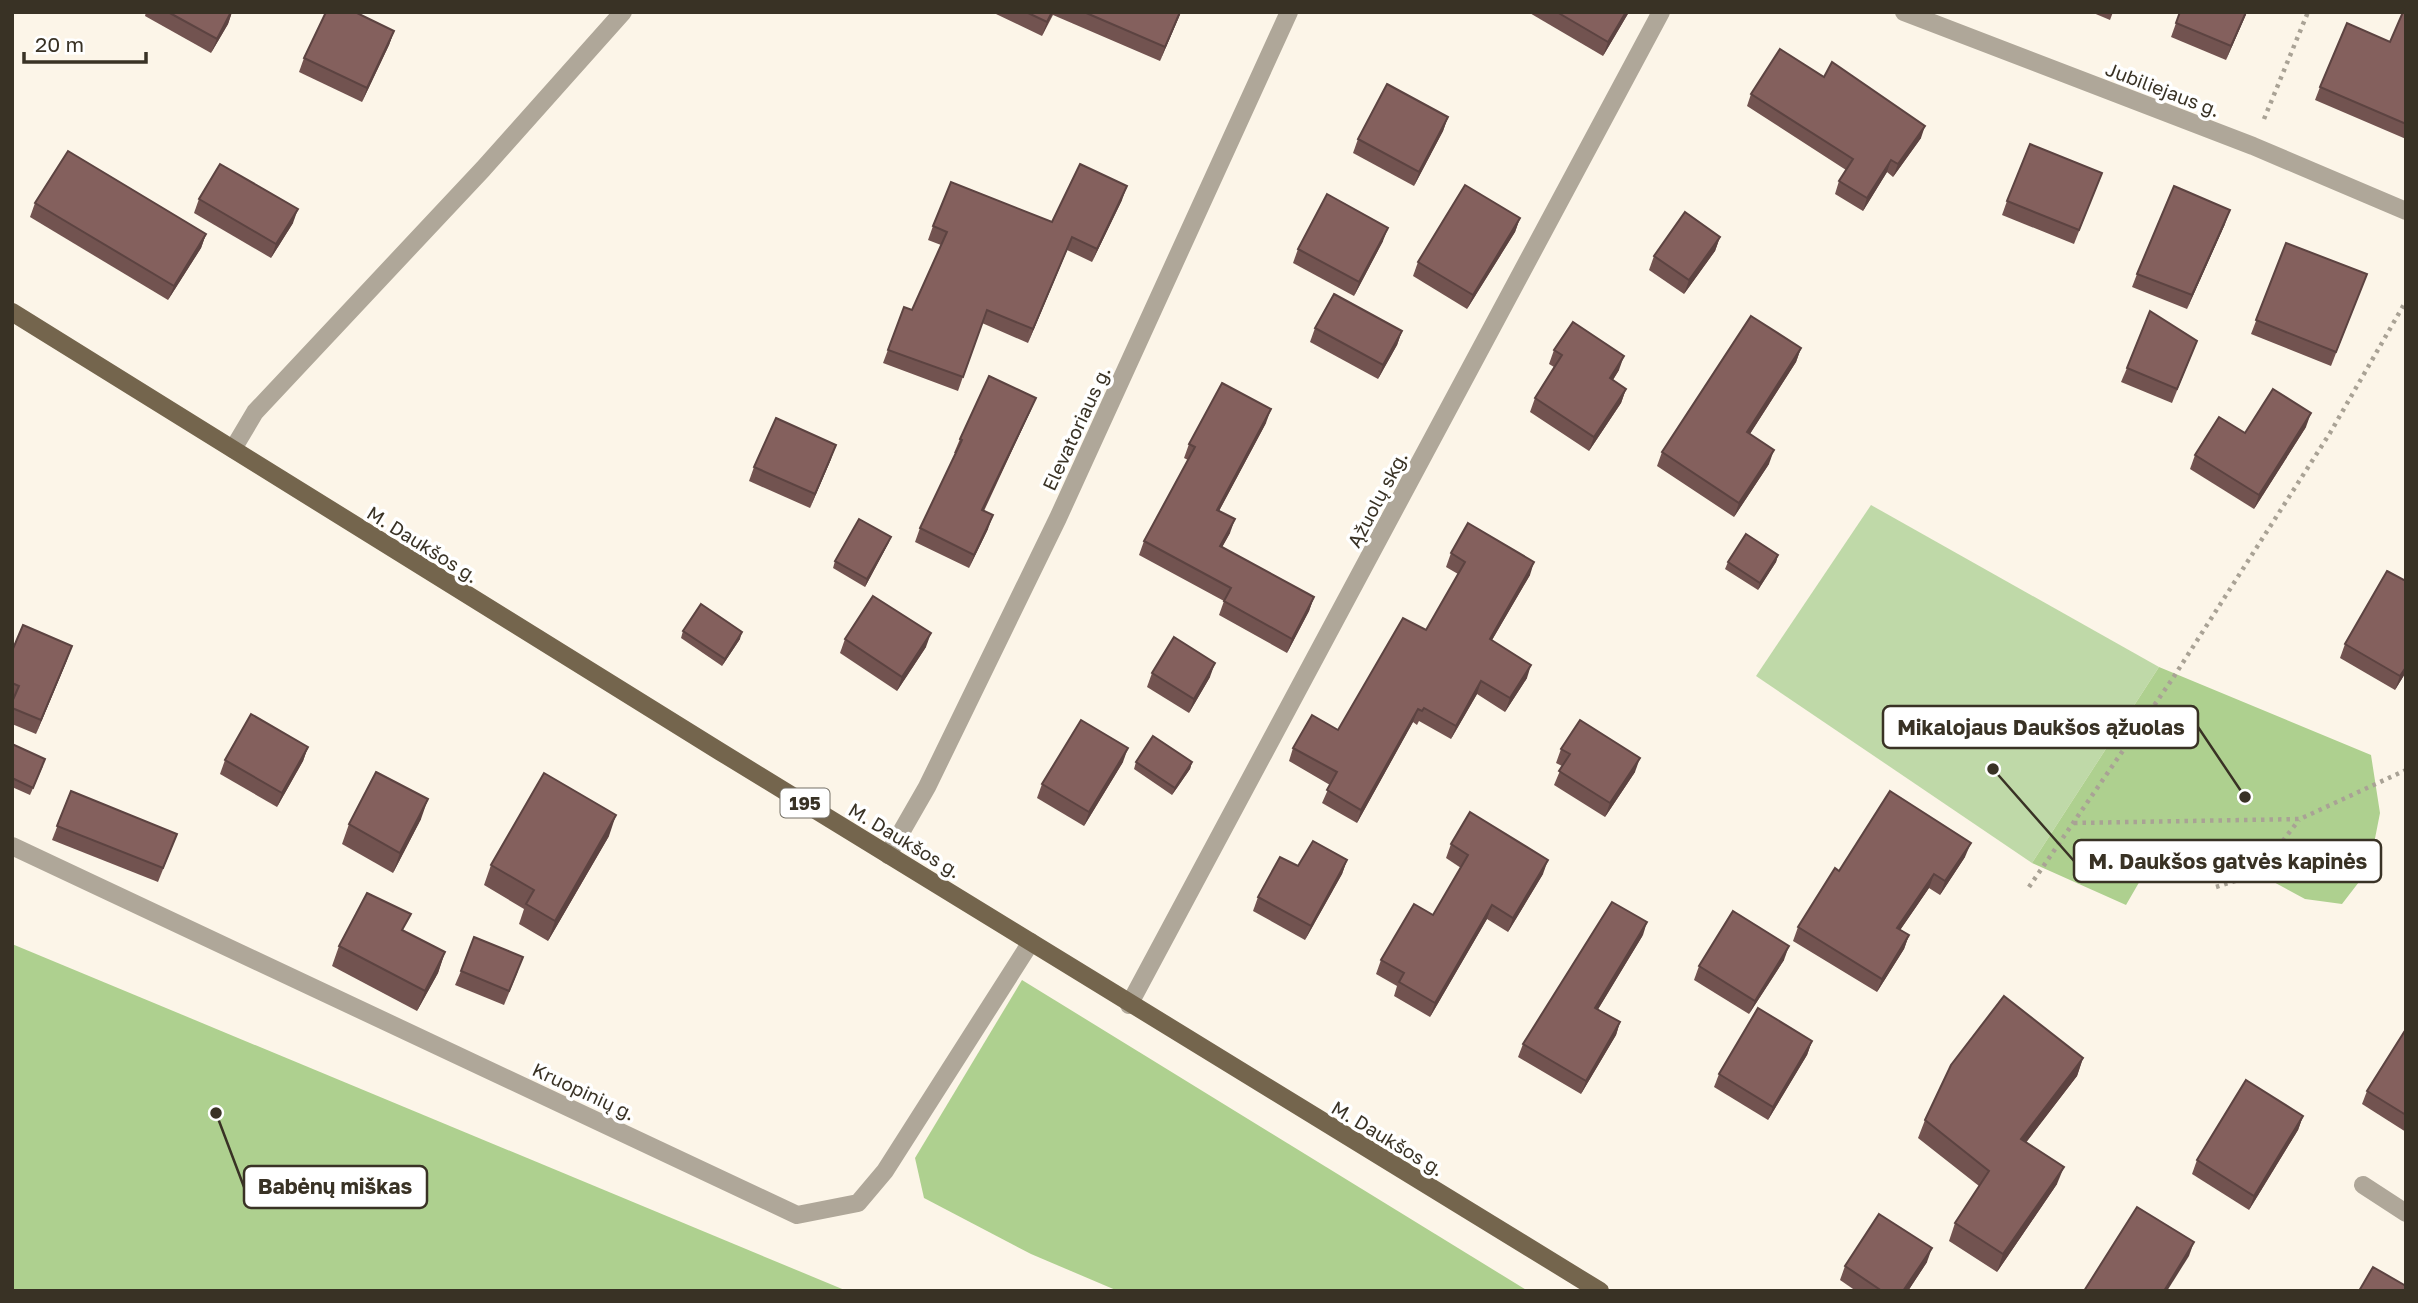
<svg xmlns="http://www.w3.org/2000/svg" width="2418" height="1303" font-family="'Golos Text',sans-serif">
	<rect width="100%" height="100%" fill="#fcf5e8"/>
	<path fill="#bfd9a8" d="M 1871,505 L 2159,667 L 2032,863 L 1756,676 Z"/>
	<g fill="#aed08f">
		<path d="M 2159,667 L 2371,755 L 2380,813 L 2369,869 L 2342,904 L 2305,899 L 2209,847 L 2141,879 L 2126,905 L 2032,863 Z"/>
		<path d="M 12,944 L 847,1291 L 12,1291 Z"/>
		<path d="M 1022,980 L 1528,1291 L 1118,1291 L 1031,1254 L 924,1198 L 915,1158 Z"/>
	</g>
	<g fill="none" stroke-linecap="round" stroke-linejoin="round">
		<g stroke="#a9a295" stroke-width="4.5" stroke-dasharray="3.5 5" stroke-linecap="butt">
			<path d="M 2264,119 L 2308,12"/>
			<path d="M 2074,823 L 2300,819 L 2406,770"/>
			<path d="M 2029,887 L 2173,678 L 2330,433 L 2406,301"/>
			<path d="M 2216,887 L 2257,874 L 2299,820"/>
		</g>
		<g stroke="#afa799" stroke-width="18">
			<path d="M 1904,12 L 2253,146 L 2406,211"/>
			<path d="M 233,449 L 255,412 L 483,169 L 623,12"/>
			<path d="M 12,846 L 797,1215 L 858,1203 L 885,1171 L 1031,942"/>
			<path d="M 888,855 L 927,787 L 1058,518 L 1289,12"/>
			<path d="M 1129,1005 L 1661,12"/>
			<path d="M 2363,1185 L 2406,1213"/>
		</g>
		<path stroke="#74654d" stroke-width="18" d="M 12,312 C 540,641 1068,968 1600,1291"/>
	</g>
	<g fill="#725350">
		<path d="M 146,12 L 232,12 L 228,24 L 211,53 L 145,16 Z"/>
		<path d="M 997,12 L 1181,12 L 1160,61 L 1053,15 L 1042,36 L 996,14 Z"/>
		<path d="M 1528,12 L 1629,12 L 1603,56 Z"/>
		<path d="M 2091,12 L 2113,12 L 2110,20 Z"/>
		<path d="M 2180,12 L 2247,12 L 2226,60 L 2171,37 Z"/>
		<path d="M 2406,12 L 2406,139 L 2315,100 L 2320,87 L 2390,42 Z"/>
		<path d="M 394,31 L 389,45 L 362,102 L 299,72 L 304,58 Z"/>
		<path d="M 1751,94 L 1921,138 L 1893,177 L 1887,172 L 1863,211 L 1835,194 L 1839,181 L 1846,170 L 1747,106 Z"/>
		<path d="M 1448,117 L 1443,131 L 1414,186 L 1353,153 L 1358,139 Z"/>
		<path d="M 2102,173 L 2074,244 L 2002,215 L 2007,201 Z"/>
		<path d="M 199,199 L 293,223 L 271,258 L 194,213 Z"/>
		<path d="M 1122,200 L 1092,262 L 1067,250 L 1028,343 L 982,323 L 958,391 L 883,363 L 904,307 L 912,310 L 941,245 L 928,240 L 933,226 L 1052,222 Z"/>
		<path d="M 35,203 L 206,234 L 201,248 L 168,300 L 30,217 Z"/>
		<path d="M 1520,218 L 1515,232 L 1467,309 L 1413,276 L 1418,262 Z"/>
		<path d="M 2225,224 L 2187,309 L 2132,287 L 2137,274 Z"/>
		<path d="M 1720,237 L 1715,251 L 1684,294 L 1649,270 L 1654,256 Z"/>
		<path d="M 1383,241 L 1354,296 L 1293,263 L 1298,249 Z"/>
		<path d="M 2286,243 L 2367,274 L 2331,366 L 2251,334 Z"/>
		<path d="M 1315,328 L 1402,331 L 1397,345 L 1378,379 L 1310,342 Z"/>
		<path d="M 2197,341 L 2172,403 L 2121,382 L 2127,368 Z"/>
		<path d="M 1801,348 L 1796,362 L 1750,434 L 1769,464 L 1734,517 L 1657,466 L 1662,452 Z"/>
		<path d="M 1554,350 L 1619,370 L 1613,380 L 1626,389 L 1621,403 L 1589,451 L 1530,412 L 1535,398 L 1554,367 L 1549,364 Z"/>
		<path d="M 1036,398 L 1030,412 L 984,511 L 988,529 L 969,568 L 915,542 L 920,528 L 956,453 L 954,453 L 960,439 Z"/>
		<path d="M 1266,423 L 1219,511 L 1230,533 L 1222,547 L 1314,597 L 1309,611 L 1287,653 L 1219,615 L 1224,601 L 1139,555 L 1144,541 L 1188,460 L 1184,458 L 1189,444 Z"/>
		<path d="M 2306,427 L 2254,509 L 2190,469 L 2195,455 Z"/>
		<path d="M 831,459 L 810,508 L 749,481 L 754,467 Z"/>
		<path d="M 891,537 L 888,544 L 865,587 L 833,568 L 835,561 Z"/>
		<path d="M 1451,553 L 1530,575 L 1492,640 L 1527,678 L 1505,712 L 1477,694 L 1451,739 L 1419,721 L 1417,725 L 1413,722 L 1357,823 L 1322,803 L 1330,785 L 1289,761 L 1293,748 L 1338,730 L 1426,630 L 1458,574 L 1446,567 Z"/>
		<path d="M 1778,555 L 1776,562 L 1758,590 L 1725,569 L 1728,562 Z"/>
		<path d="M 683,631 L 740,639 L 722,666 L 681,638 Z"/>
		<path d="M 845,639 L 926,647 L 897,691 L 840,653 Z"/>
		<path d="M 2345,644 L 2406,672 L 2395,690 L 2340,658 Z"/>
		<path d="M 12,651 L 67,660 L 36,734 L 12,724 L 12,702 L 13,700 L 12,699 Z"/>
		<path d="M 1152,673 L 1210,677 L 1189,713 L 1147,687 Z"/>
		<path d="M 12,744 L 43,766 L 30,795 L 12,787 Z"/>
		<path d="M 308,747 L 303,761 L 277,807 L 220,774 L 225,760 Z"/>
		<path d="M 1561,749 L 1635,772 L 1605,817 L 1554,785 L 1562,766 L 1556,763 Z"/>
		<path d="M 1123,762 L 1084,826 L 1037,798 L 1042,784 Z"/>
		<path d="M 1136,762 L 1192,762 L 1190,769 L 1172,795 L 1134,769 Z"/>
		<path d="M 71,791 L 177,834 L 158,882 L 52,840 Z"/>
		<path d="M 421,819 L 393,873 L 342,844 L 349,824 Z"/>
		<path d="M 609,836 L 548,941 L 519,924 L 524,909 L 484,885 L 491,865 Z"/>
		<path d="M 1451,844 L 1543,874 L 1508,932 L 1487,919 L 1430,1017 L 1394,996 L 1397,986 L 1376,974 L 1381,960 L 1433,915 L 1461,868 L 1446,858 Z"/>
		<path d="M 1965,857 L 1940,895 L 1929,888 L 1900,930 L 1909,935 L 1904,949 L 1877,992 L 1793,941 L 1798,927 L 1839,871 Z"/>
		<path d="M 1347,860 L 1342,874 L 1305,940 L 1253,911 L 1258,897 L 1298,866 Z"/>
		<path d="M 1643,935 L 1598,1009 L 1620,1022 L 1616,1035 L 1581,1094 L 1518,1057 L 1523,1044 Z"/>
		<path d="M 339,946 L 445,952 L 438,973 L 417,1011 L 332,966 Z"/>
		<path d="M 1784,960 L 1749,1014 L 1694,980 L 1699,966 Z"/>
		<path d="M 461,971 L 518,971 L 504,1005 L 455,985 Z"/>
		<path d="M 2406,1029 L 2406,1132 L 2362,1104 L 2367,1091 Z"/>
		<path d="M 1812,1041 L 1807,1055 L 1768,1120 L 1714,1087 L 1719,1074 Z"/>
		<path d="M 2083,1058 L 2077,1076 L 2026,1142 L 2057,1184 L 1997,1272 L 1949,1241 L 1955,1223 L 1979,1186 L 1918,1138 L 1925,1120 Z"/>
		<path d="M 2303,1116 L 2298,1130 L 2249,1210 L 2192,1174 L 2197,1160 Z"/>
		<path d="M 1927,1262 L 1908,1291 L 1856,1291 L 1840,1280 L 1845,1266 Z"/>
	</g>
	<g fill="#5c4341">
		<path d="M 232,12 L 228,24 L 211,53 L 217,39 Z"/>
		<path d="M 1052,12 L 1053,12 L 1042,36 L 1047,22 Z"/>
		<path d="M 1180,12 L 1181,12 L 1160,61 L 1165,47 Z"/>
		<path d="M 1626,12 L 1629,12 L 1603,56 L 1608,42 Z"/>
		<path d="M 2246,12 L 2247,12 L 2226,60 L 2231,46 Z"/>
		<path d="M 394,31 L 389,45 L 362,102 L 367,88 Z"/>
		<path d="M 1448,117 L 1443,131 L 1414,186 L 1419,172 Z"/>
		<path d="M 1925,126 L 1921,138 L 1893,177 L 1898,164 Z"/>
		<path d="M 1891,160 L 1887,172 L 1863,211 L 1867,198 Z"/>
		<path d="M 1127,186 L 1122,200 L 1092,262 L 1097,249 Z"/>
		<path d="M 298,209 L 293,223 L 271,258 L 276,244 Z"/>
		<path d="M 2230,210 L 2225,224 L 2187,309 L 2192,295 Z"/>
		<path d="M 1520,218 L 1515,232 L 1467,309 L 1473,295 Z"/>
		<path d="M 1388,228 L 1383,241 L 1354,296 L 1359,282 Z"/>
		<path d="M 206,234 L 201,248 L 168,300 L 174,286 Z"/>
		<path d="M 1072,237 L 1067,250 L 1028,343 L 1033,329 Z"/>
		<path d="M 1720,237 L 1715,251 L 1684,294 L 1689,280 Z"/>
		<path d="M 1402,331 L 1397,345 L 1378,379 L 1383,365 Z"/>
		<path d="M 1801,348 L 1796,362 L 1742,446 L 1747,432 Z"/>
		<path d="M 1624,356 L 1619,370 L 1605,392 L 1610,378 Z"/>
		<path d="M 1626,389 L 1621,403 L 1589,451 L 1594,437 Z"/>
		<path d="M 1036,398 L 1030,412 L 977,524 L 982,510 Z"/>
		<path d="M 1271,409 L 1266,423 L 1212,524 L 1217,510 Z"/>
		<path d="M 2311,413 L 2306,427 L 2254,509 L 2259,495 Z"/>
		<path d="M 836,445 L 831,459 L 810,508 L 815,494 Z"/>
		<path d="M 1774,450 L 1769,464 L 1734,517 L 1739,503 Z"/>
		<path d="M 993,515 L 988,529 L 969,568 L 974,555 Z"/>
		<path d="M 1235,519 L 1230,533 L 1215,560 L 1220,546 Z"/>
		<path d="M 891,537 L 888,544 L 865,587 L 867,579 Z"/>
		<path d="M 1778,555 L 1776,562 L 1758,590 L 1760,583 Z"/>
		<path d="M 1534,562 L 1530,575 L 1485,652 L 1490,639 Z"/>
		<path d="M 1314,597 L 1309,611 L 1287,653 L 1292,639 Z"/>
		<path d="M 742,632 L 740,639 L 722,666 L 725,659 Z"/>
		<path d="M 931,633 L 926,647 L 897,691 L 902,677 Z"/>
		<path d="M 72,646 L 67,660 L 36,734 L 41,720 Z"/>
		<path d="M 1215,663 L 1210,677 L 1189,713 L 1194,699 Z"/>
		<path d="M 1531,665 L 1527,678 L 1505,712 L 1510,698 Z"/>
		<path d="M 2406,667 L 2406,672 L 2395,690 L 2400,676 Z"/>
		<path d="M 1481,681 L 1477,694 L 1451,739 L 1456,726 Z"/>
		<path d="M 1418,709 L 1413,722 L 1357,823 L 1361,810 Z"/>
		<path d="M 308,747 L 303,761 L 277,807 L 282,793 Z"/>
		<path d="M 1128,748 L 1123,762 L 1084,826 L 1089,812 Z"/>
		<path d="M 1640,758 L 1635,772 L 1605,817 L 1610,803 Z"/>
		<path d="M 1192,762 L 1190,769 L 1172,795 L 1175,788 Z"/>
		<path d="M 428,799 L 421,819 L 393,873 L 400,853 Z"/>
		<path d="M 616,815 L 609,836 L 548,941 L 555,921 Z"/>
		<path d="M 1971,843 L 1965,857 L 1940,895 L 1945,881 Z"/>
		<path d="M 1347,860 L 1342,874 L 1305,940 L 1311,926 Z"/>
		<path d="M 1548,860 L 1543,874 L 1508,932 L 1513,918 Z"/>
		<path d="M 1934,874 L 1929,888 L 1892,942 L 1897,928 Z"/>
		<path d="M 1492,905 L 1487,919 L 1430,1017 L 1435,1003 Z"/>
		<path d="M 1647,922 L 1643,935 L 1591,1021 L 1595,1008 Z"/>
		<path d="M 1909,935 L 1904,949 L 1877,992 L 1882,979 Z"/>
		<path d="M 1789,946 L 1784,960 L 1749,1014 L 1755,1001 Z"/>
		<path d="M 445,952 L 438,973 L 417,1011 L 425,991 Z"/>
		<path d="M 1620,1022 L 1616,1035 L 1581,1094 L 1586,1081 Z"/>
		<path d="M 1812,1041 L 1807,1055 L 1768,1120 L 1773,1107 Z"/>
		<path d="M 2083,1058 L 2077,1076 L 2015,1157 L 2021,1139 Z"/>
		<path d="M 2303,1116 L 2298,1130 L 2249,1210 L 2254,1196 Z"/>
		<path d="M 2064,1167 L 2057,1184 L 1997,1272 L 2003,1254 Z"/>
		<path d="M 2194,1242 L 2189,1256 L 2167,1291 L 2164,1291 Z"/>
		<path d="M 1932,1248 L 1927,1262 L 1908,1291 L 1903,1291 Z"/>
	</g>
	<g fill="#84605d" stroke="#5c4341" stroke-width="2">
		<path d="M 168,12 L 231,12 L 217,39 Z"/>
		<path d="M 326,12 L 355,12 L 394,31 L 367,88 L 304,58 Z"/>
		<path d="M 1026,12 L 1052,12 L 1047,22 Z"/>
		<path d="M 1084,12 L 1180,12 L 1165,47 Z"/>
		<path d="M 1557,12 L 1626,12 L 1608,42 Z"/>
		<path d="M 2180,12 L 2246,12 L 2231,46 L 2176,23 Z"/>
		<path d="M 2403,12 L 2406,12 L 2406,124 L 2320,87 L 2347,23 L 2390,42 Z"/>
		<path d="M 1780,49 L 1824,77 L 1832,62 L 1925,126 L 1898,164 L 1891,160 L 1867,198 L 1839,181 L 1853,159 L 1751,94 Z"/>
		<path d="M 1387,84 L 1448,117 L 1419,172 L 1358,139 Z"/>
		<path d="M 2030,144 L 2102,173 L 2079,230 L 2007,201 Z"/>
		<path d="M 68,151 L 206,234 L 174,286 L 35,203 Z"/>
		<path d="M 220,164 L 298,209 L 276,244 L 199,199 Z"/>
		<path d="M 1080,164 L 1127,186 L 1097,249 L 1072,237 L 1033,329 L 987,310 L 963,377 L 888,350 L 904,307 L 912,310 L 947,232 L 933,226 L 951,182 L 1052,222 Z"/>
		<path d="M 1465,185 L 1520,218 L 1473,295 L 1418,262 Z"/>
		<path d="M 2174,186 L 2230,210 L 2192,295 L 2137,274 Z"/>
		<path d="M 1327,194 L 1388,228 L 1359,282 L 1298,249 Z"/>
		<path d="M 1685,212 L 1720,237 L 1689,280 L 1654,256 Z"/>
		<path d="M 2286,243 L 2367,274 L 2336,352 L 2256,320 Z"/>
		<path d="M 1334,294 L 1402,331 L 1383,365 L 1315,328 Z"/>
		<path d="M 2150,311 L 2197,341 L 2177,389 L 2127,368 Z"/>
		<path d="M 1751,316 L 1801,348 L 1747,432 L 1774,450 L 1739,503 L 1662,452 Z"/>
		<path d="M 1573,322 L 1624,356 L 1610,378 L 1626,389 L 1594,437 L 1535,398 L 1562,355 L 1554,350 Z"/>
		<path d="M 989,376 L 1036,398 L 982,510 L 993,515 L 974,555 L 920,528 L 962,440 L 960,439 Z"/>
		<path d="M 1222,383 L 1271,409 L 1217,510 L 1235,519 L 1220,546 L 1314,597 L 1292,639 L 1224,601 L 1231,588 L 1144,541 L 1195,447 L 1189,444 Z"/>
		<path d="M 2273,389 L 2311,413 L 2259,495 L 2195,455 L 2219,417 L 2245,433 Z"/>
		<path d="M 776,418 L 836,445 L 815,494 L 754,467 Z"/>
		<path d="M 859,519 L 891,537 L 867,579 L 835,561 Z"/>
		<path d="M 1468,523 L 1534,562 L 1490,639 L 1531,665 L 1510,698 L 1481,681 L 1456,726 L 1424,708 L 1422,711 L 1418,709 L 1361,810 L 1327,790 L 1337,772 L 1293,748 L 1312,715 L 1338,730 L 1403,618 L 1426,630 L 1465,562 L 1451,553 Z"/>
		<path d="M 1746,534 L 1778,555 L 1760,583 L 1728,562 Z"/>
		<path d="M 2387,571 L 2406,581 L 2406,667 L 2400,676 L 2345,644 Z"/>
		<path d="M 873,596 L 931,633 L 902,677 L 845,639 Z"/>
		<path d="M 701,604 L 742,632 L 725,659 L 683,631 Z"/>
		<path d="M 23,625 L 72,646 L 41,720 L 12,708 L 12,702 L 19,686 L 12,683 L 12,651 Z"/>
		<path d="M 1174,637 L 1215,663 L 1194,699 L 1152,673 Z"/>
		<path d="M 251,714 L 308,747 L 282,793 L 225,760 Z"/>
		<path d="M 1081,720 L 1128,748 L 1089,812 L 1042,784 Z"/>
		<path d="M 1580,720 L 1640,758 L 1610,803 L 1559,771 L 1570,754 L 1561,749 Z"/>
		<path d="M 1153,736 L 1192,762 L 1175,788 L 1136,762 Z"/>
		<path d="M 12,744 L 45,759 L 33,788 L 12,778 Z"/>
		<path d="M 376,772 L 428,799 L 400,853 L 349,824 Z"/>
		<path d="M 544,773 L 616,815 L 555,921 L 526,904 L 534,890 L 491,865 Z"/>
		<path d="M 71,791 L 177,834 L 163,868 L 57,826 Z"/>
		<path d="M 1890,791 L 1971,843 L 1945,881 L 1934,874 L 1897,928 L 1909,935 L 1882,979 L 1798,927 L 1835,868 L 1839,871 Z"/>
		<path d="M 1470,812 L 1548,860 L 1513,918 L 1492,905 L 1435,1003 L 1399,982 L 1404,973 L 1381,960 L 1414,904 L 1433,915 L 1468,855 L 1451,844 Z"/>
		<path d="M 1313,841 L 1347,860 L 1311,926 L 1258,897 L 1280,857 L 1298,866 Z"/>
		<path d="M 367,893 L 411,914 L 402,930 L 445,952 L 425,991 L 339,946 Z"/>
		<path d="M 1612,902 L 1647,922 L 1595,1008 L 1620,1022 L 1586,1081 L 1523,1044 Z"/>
		<path d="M 1733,911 L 1789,946 L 1755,1001 L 1699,966 Z"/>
		<path d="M 474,937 L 523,957 L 509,991 L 461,971 Z"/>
		<path d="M 2004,996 L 2083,1058 L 2021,1139 L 2064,1167 L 2003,1254 L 1955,1223 L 1989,1171 L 1925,1120 L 1951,1065 Z"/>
		<path d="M 1758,1008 L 1812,1041 L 1773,1107 L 1719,1074 Z"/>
		<path d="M 2406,1029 L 2406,1115 L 2367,1091 Z"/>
		<path d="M 2246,1080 L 2303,1116 L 2254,1196 L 2197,1160 Z"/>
		<path d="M 2137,1207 L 2194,1242 L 2164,1291 L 2084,1291 Z"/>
		<path d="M 1879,1214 L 1932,1248 L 1903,1291 L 1882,1291 L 1845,1266 Z"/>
		<path d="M 2373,1267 L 2406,1286 L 2406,1291 L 2359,1291 Z"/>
	</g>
	<g text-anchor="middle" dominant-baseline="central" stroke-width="7" stroke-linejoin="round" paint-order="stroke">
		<rect fill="#fff" stroke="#747066" stroke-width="2" x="780.5" y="788.5" width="49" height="29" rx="5"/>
		<g font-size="18" font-weight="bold" fill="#393225">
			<text x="805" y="803">195</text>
		</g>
		<g font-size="19" fill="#393225" stroke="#fff">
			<text transform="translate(2163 89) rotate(21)">Jubiliejaus g.</text>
			<text transform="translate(1076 428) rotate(-65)">Elevatoriaus g.</text>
			<text transform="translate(1377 499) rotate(-62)">Ąžuolų skg.</text>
			<text transform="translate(423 544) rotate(32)">M. Daukšos g.</text>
			<text transform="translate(905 840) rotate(31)">M. Daukšos g.</text>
			<text transform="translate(584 1091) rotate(25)">Kruopinių g.</text>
			<text transform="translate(1388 1138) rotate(31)">M. Daukšos g.</text>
		</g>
	</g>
	<path fill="none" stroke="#393225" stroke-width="2.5" d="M2245 797L2198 727M1993 769L2074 861M216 1113L244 1187"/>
	<g fill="#393225" stroke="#fff" stroke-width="2.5">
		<circle cx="2245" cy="797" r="7"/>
		<circle cx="1993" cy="769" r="7"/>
		<circle cx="216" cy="1113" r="7"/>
	</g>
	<g fill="#fff" stroke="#393225" stroke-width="2.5">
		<rect x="1883" y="706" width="315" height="42" rx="7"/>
		<rect x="2074" y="840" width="307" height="42" rx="7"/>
		<rect x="244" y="1166" width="183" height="42" rx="7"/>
	</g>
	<g font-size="21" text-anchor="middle" font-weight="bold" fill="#393225">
		<text x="2041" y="735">Mikalojaus Daukšos ąžuolas</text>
		<text x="2228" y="869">M. Daukšos gatvės kapinės</text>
		<text x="335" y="1194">Babėnų miškas</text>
	</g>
	<rect width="2418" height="1303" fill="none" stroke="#393225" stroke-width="28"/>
	<path d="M24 52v10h122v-10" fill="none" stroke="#393225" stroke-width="3.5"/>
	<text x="35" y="52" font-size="21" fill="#393225" stroke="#ffffff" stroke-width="5" paint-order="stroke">20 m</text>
</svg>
